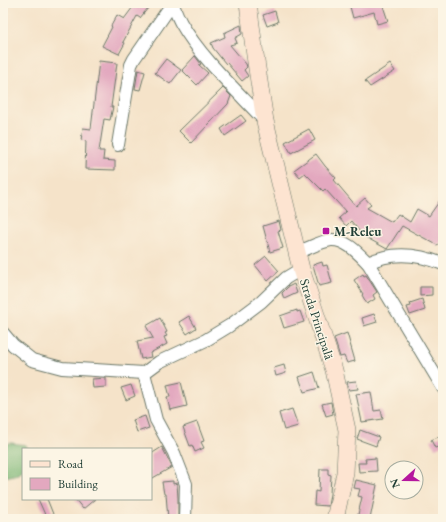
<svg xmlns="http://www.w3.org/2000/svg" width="446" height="522" font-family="'EB Garamond',serif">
	<rect width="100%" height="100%" fill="#fcf5e5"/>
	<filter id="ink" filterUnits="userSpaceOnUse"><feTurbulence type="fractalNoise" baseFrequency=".025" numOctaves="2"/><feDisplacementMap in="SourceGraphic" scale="8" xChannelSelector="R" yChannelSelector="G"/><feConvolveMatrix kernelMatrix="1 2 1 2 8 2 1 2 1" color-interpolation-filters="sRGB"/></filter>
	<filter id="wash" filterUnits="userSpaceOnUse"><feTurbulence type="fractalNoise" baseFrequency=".012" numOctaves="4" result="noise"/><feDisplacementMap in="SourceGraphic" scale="16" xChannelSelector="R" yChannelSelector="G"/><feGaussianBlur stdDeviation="0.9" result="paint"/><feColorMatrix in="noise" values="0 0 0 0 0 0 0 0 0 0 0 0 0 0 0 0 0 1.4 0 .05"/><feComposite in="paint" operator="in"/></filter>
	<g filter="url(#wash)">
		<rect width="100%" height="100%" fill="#f5e3c9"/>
		<path fill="#7cb673" stroke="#4e7a54" d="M 11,443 L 26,445 L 28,449 L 23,449 L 23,470 L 14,475 L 3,477 L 3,444 Z"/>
		<g id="blocks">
			<g fill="#e3a8bf">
				<path d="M 136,3 L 152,3 L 140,18 L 137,16 L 123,42 L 125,43 L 119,54 L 102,46 L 112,27 L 111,26 L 117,15 L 124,19 Z"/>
				<path d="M 349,3 L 382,3 L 388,21 L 377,24 L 374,12 L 353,18 Z"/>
				<path d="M 275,11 L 278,22 L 267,26 L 263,15 Z"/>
				<path d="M 241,25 L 242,34 L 235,38 L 237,43 L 230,45 L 246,64 L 247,67 L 244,70 L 248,76 L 242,81 L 227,63 L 226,64 L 221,58 L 213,48 L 211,43 L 225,37 L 224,33 Z"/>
				<path d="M 195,56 L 201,64 L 199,65 L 208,73 L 197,85 L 182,70 Z"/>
				<path d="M 166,59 L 181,70 L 170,84 L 155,73 Z"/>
				<path d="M 99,61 L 117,63 L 111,107 L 113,107 L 110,120 L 104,119 L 99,151 L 104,151 L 103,160 L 115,161 L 115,170 L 85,169 L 86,141 L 81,140 L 83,128 L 91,129 Z"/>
				<path d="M 390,64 L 395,71 L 370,87 L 365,81 Z"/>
				<path d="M 138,70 L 145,72 L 140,90 L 135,89 Z"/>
				<path d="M 223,88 L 231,96 L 228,104 L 191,143 L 179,131 Z"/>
				<path d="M 241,115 L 246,121 L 225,136 L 221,129 Z"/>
				<path d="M 309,129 L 315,140 L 291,153 L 285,142 Z"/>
				<path d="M 316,154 L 325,166 L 336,178 L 334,180 L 356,206 L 365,198 L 371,205 L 367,208 L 392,222 L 398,214 L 410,222 L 417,209 L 429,216 L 443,196 L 443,241 L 437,245 L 402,226 L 387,249 L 360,234 L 361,233 L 351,221 L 346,226 L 339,218 L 346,212 L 325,189 L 323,191 L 305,173 L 300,177 L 294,170 Z"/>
				<path d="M 279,221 L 281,230 L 278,231 L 283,248 L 270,252 L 263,226 Z"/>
				<path d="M 266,256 L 279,271 L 268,281 L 255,265 Z"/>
				<path d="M 322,262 L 323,266 L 327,265 L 332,283 L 319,286 L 313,265 Z"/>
				<path d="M 363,274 L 364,276 L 366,275 L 377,292 L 373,295 L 375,299 L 367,304 L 362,295 L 363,294 L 354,280 Z"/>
				<path d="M 294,284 L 297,293 L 284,299 L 282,293 L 288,287 Z"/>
				<path d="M 420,287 L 432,287 L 432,295 L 420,296 Z"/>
				<path d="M 422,299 L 425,310 L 410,315 L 407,307 L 411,306 L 410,303 Z"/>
				<path d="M 297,310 L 297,312 L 300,311 L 304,322 L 284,328 L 280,316 Z"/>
				<path d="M 374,314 L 377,322 L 364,326 L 362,318 Z"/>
				<path d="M 189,316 L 196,328 L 187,334 L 179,322 Z"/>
				<path d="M 160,318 L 167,332 L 165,333 L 167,336 L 164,337 L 167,344 L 150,353 L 151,357 L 141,359 L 137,341 L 153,338 L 146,326 Z"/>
				<path d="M 347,333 L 355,361 L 347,363 L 344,356 L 340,357 L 334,338 Z"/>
				<path d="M 284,365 L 286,373 L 276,376 L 274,368 Z"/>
				<path d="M 314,372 L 319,388 L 304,392 L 299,377 Z"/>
				<path d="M 106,378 L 106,387 L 93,388 L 92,379 Z"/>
				<path d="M 356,381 L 358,389 L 349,390 L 347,382 Z"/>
				<path d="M 181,382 L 187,406 L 170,410 L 167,397 L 170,397 L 167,385 Z"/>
				<path d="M 131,385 L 135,396 L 126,400 L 121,388 Z"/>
				<path d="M 371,392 L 374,411 L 381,410 L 383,419 L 362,422 L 356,394 Z"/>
				<path d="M 331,402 L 333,414 L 326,416 L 322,404 Z"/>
				<path d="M 292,409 L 298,426 L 284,430 L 279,413 Z"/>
				<path d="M 145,416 L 149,428 L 137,432 L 133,420 Z"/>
				<path d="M 197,422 L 204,441 L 201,442 L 204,448 L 195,452 L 192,445 L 190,446 L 183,427 Z"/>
				<path d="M 360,430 L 379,437 L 376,446 L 357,439 Z"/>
				<path d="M 443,435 L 443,445 L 435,448 L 431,440 Z"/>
				<path d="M 162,447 L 172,467 L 151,479 L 151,454 Z"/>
				<path d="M 376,458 L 377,471 L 359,472 L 358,463 L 366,463 L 365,459 Z"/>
				<path d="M 320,469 L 328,469 L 328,474 L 331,475 L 330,494 L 328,506 L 314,505 L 315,491 L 319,492 Z"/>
				<path d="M 356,480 L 377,485 L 370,519 L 357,519 L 362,497 L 358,496 L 360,489 L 354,488 Z"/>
				<path d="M 173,481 L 173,484 L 177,483 L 178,498 L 178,519 L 168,519 L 166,494 L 164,494 L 162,482 Z"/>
				<path d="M 38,499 L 47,499 L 55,519 L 47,519 Z"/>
				<path d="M 75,499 L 95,499 L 83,509 Z"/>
			</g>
		</g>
	</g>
	<g filter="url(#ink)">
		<use href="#blocks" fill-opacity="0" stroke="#6a7768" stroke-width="1"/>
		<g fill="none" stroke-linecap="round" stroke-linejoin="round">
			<g stroke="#6a7768" stroke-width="14">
				<g id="street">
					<path d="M 172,3 C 175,9 177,16 181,23 C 200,57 238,92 265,121"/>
					<path d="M 118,145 L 131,65 L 134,59 L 172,4"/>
					<path d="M 298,252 C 307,249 322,241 331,240 C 346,239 359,254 368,263 L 443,388"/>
					<path d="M 368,263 C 393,251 418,254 443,264"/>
					<path d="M 3,333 L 13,345 L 32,360 L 62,368 L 144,373 L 159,362 L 206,340 L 229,326 L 261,302 L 286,278 L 301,269"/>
					<path d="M 144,373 L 156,420 L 174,453 L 186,484 L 185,519"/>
				</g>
			</g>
			<g stroke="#6a7768" stroke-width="18">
				<path id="secondary" d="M 248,3 L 255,55 L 265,121 L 301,269 L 334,370 L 347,430 L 345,473 L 335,519"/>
			</g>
			<use href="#street" stroke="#fff" stroke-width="12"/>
			<use href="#secondary" stroke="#fde4d1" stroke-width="17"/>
		</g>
	</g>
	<rect fill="#b5179e" stroke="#fcf5e5" stroke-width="1.5" x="322" y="227" width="8" height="8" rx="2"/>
	<g text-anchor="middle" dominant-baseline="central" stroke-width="3" stroke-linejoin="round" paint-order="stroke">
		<g font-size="13" font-weight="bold" fill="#1f3d34" stroke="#fcf5e5" text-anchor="start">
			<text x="334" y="231">M-Releu</text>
		</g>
		<g font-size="13" fill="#1f3d34" stroke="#fcf5e5">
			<text transform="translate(317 319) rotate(72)">Strada Principală</text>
		</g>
	</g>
	<rect width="446" height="522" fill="none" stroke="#fcf5e5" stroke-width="16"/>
	<rect x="22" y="448" width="130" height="52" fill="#fcf5e5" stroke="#a4ab9e"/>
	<rect x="30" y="461" width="20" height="6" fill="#fde4d1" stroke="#a4ab9e"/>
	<text x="58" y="468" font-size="12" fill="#1f3d34">Road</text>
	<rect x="30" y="478" width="20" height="12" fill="#e3a8bf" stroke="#a4ab9e"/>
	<text x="58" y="488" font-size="12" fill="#1f3d34">Building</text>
	<g transform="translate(404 480) rotate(249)"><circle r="19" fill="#fcf5e5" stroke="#a4ab9e"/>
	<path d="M0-3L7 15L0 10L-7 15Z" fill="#b5179e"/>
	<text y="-6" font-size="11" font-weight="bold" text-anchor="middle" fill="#1f3d34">N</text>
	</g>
</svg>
